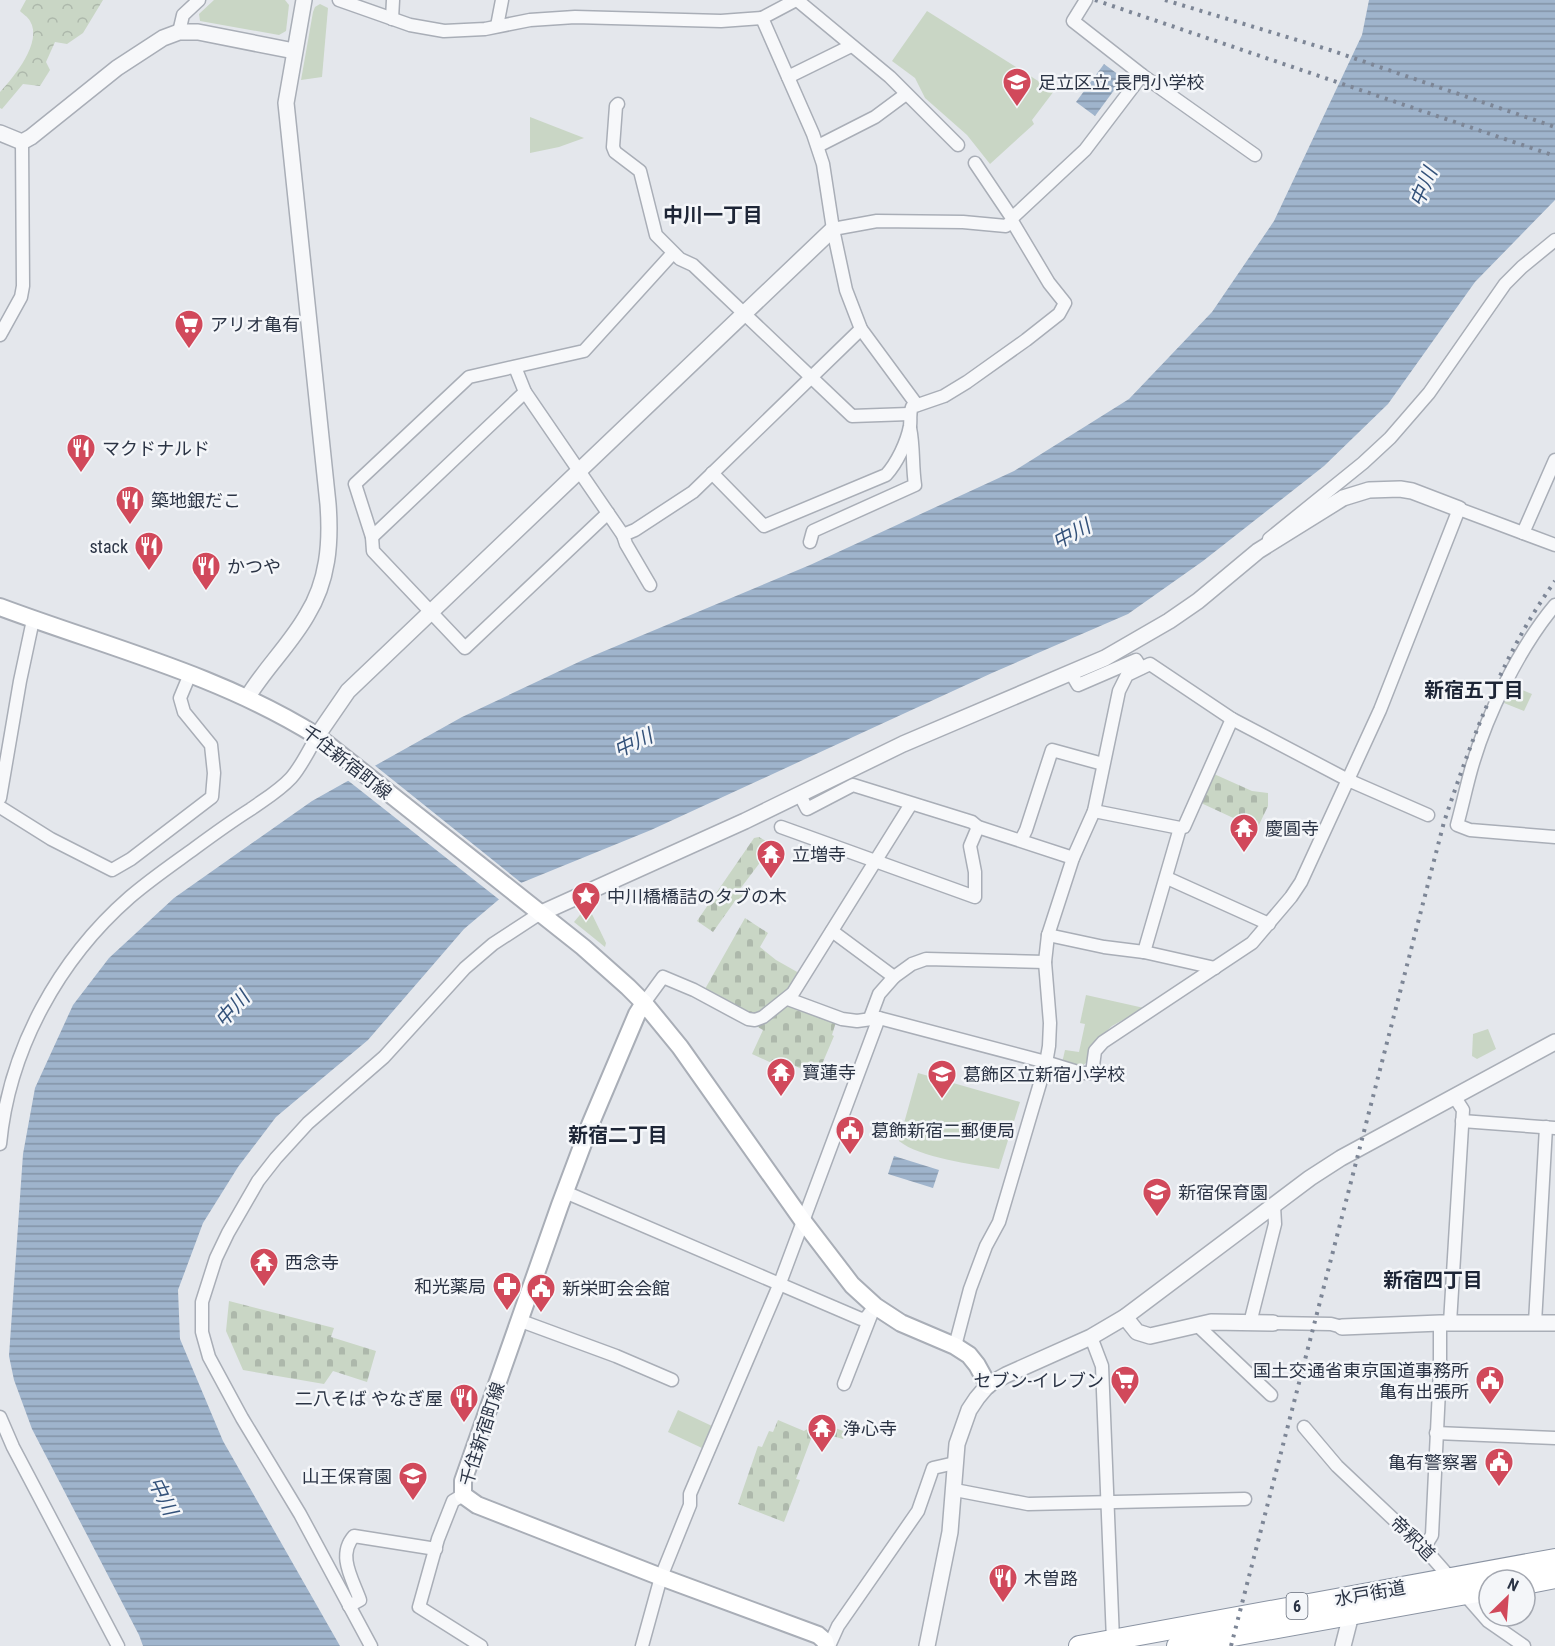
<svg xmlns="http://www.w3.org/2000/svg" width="1555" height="1646" font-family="'Roboto Condensed','Noto Sans JP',sans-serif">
	<defs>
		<pattern id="forest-crowns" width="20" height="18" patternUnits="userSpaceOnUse" patternTransform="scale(1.5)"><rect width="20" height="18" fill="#c9d6c5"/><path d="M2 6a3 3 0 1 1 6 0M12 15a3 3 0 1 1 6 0" fill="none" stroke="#adb8ab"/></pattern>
		<pattern id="cemetery-stones" width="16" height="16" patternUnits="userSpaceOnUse" patternTransform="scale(1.5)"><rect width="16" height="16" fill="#c9d6c5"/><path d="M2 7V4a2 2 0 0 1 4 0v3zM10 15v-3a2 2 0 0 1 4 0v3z" fill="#adb8ab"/></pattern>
		<pattern id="water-rules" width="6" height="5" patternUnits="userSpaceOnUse" patternTransform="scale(1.5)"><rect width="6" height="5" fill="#9fb4cc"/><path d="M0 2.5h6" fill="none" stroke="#8293a7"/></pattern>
	</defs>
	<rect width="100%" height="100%" fill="#e4e7ec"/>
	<path fill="url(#forest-crowns)" d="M 26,0 L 103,0 L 83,33 L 67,44 L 55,42 L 46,62 L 50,70 L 40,86 L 23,84 L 2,109 L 0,108 L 0,92 C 14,77 43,42 30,21 C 28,17 23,14 20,11 Z"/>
	<g fill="url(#cemetery-stones)">
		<path d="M 1214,774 L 1252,791 L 1268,793 L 1268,806 L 1257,829 L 1201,803 Z"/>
		<path d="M 759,837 L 778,848 L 773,855 L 768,852 L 740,889 L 749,896 L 742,905 L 735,901 L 713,932 L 697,921 L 754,838 Z"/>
		<path d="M 745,918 L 768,933 L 760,947 L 776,960 L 799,973 C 787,992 773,1007 751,1015 L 705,989 Z"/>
		<path d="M 788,1004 L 836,1022 L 832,1035 L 834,1036 L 817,1076 L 780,1059 L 776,1065 L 752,1054 L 763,1030 L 756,1026 Z"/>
		<path d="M 229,1301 L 334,1328 L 331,1337 L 376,1351 L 367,1382 L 333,1371 L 324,1384 L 243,1370 L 226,1331 Z"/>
		<path d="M 778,1420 L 804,1431 L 819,1422 L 846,1432 L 843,1439 L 814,1431 L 796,1479 L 800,1480 L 784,1522 L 738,1504 L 758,1446 L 762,1447 L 769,1431 L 773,1432 Z"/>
	</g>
	<g fill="#c9d6c5">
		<path d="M 214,0 L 285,0 L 289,5 L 286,31 L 279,35 L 200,21 L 199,14 Z"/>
		<path d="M 320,4 L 328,8 L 322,77 L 301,80 L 313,12 L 315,7 Z"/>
		<path d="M 927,11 L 1054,91 L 1032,120 L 1034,124 L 990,164 L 967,135 L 925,98 L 915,78 L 892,61 Z"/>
		<path d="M 530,117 L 584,138 L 559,147 L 530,153 Z"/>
		<path d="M 1512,686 L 1532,694 L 1524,711 L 1504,703 Z"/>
		<path d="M 589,908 L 606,943 L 605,947 L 574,922 L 584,910 Z"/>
		<path d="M 1086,995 L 1144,1008 L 1112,1026 L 1089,1047 L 1087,1062 L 1081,1067 L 1062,1063 L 1065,1050 L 1079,1052 L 1085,1024 L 1080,1023 Z"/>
		<path d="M 1488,1029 L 1496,1049 L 1477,1059 L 1472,1056 L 1473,1034 Z"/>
		<path d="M 918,1073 L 1020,1102 L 999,1169 C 972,1164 920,1158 899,1141 Z"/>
		<path d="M 678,1410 L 712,1426 L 702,1448 L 668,1432 Z"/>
	</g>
	<g fill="url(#water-rules)">
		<path d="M 1369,0 L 1555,0 L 1555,200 L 1475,282 L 1388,404 L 1324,466 L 1203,561 L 1128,614 L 992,673 L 651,830 L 516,885 L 464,929 L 368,1040 L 276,1117 L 238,1167 L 203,1223 L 178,1290 L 180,1339 L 223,1441 L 340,1646 L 143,1646 L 139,1635 L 32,1429 L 14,1380 L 9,1356 L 23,1154 L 35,1088 L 73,1005 L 109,958 L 174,898 L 312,801 L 462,717 L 583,660 L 810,565 L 1014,471 L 1129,399 L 1212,312 L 1274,221 L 1362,35 Z"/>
		<path d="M 1104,64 L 1123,78 L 1095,116 L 1076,102 Z"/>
		<path d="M 894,1156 L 939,1170 L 933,1188 L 888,1174 Z"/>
	</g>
	<path fill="#e4e7ec" d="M 373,764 L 524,885 L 518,888 L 501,901 L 346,779 Z"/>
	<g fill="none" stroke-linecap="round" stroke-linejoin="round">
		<g stroke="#a9aeb7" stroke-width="15">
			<g id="minor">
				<path d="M 339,0 L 410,25 L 444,31 L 485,29 L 530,20 L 575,17 L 721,21 L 762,18"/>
				<path d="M 797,0 L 890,77 L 958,145"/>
				<path d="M 1086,0 L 1073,21 L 1142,75 L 1255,155"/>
				<path d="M 392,19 L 393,0"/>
				<path d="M 497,26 L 502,0"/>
				<path d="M 179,32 L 183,15 L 199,0"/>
				<path d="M 788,77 L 851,46"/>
				<path d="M 618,104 L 616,106 L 613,147 L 615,152 L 640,171 L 656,235 L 680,259 L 693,265 L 852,416 L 909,414"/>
				<path d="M 818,146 L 875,117 L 906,94"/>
				<path d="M 975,163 L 1012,218 L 1012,221"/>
				<path d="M 1012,218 L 1085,150 L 1142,75"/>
				<path d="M 833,229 L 846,290 L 861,329 L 917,405"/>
				<path d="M 0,335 L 21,297 L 23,286 L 22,142"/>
				<path d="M 515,367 L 525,392 L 623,535 L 626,544 L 650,585"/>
				<path d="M 712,473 L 764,526 L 886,475 C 897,463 907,442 910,426 C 911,418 909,414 912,407 L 944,396 L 967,382 L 1026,340 L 1059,314 L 1065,303 L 1049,283 L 1012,221 L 1006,226 L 963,222 L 877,221 L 833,229 L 823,164 L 813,134 L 762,18 L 796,0"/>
				<path d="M 608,513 L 465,648 L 373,551 L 372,537 L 355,484 L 469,377 L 584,351 L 673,253"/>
				<path d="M 1523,533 L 1555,460"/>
				<path d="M 623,535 L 635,530 L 693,492 L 861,329"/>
				<path d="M 372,537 L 525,392"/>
				<path d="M 1269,539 L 1363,463 L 1390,438 L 1429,393 L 1505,284 L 1522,267 L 1555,240"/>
				<path d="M 810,542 L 813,531 L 915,485 C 912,465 914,447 910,428"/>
				<path d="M 1555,605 C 1519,648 1486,716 1471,770 C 1466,788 1462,807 1457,825 L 1470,830 L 1555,837"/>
				<path d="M 1071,673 L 1078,685 L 1136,660 L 1141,668"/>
				<path d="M 800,795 L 807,809 L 853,785 L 972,822 L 978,827 L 1073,858"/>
				<path d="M 0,798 L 20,681 L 33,620"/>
				<path d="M 0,807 L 51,839 L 112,870 L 131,859 L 212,797 L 214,773 L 211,745 L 184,712 L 180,698 L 190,674"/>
				<path d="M 1094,811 L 1180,828"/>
				<path d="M 781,827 L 975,897 L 975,872 L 970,846 L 978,827"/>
				<path d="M 1021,840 L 1026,830 L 1052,750 L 1103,764"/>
				<path d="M 1167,878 L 1269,924"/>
				<path d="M 832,931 L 894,977 L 879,994 L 870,1018"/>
				<path d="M 1048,935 L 1104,947 L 1144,952 L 1215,968"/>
				<path d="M 1144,952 L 1180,828 L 1184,827 L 1232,719"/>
				<path d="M 894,977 L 912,964 L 926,959 L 1045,962"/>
				<path d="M 788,999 L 842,1019 L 857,1021 L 879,1018 L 1042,1061 L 1081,1073 L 1092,1073 L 1095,1051 L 1103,1042 L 1252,943 L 1291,897 L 1301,882 L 1380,710 L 1459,509 L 1555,545"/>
				<path d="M 644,1003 L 663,977 L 694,990 L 748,1019 L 755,1020 L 763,1017 L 793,993 L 911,804"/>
				<path d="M 1462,1121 L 1555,1128"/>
				<path d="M 0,1144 C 9,1049 59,959 130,897 C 151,879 173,864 195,848 C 214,834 232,821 251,809 C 265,799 279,791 291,778 C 301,767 309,750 317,736"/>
				<path d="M 565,1192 L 861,1319 L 866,1318 L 875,1306"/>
				<path d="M 521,1321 L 616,1356 L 672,1380"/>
				<path d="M 1250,1323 L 1275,1224 L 1274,1206"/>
				<path d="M 1273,1323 L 1331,1324 L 1342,1327"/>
				<path d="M 1450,1323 L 1463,1110 L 1454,1096"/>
				<path d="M 1535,1323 L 1546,1127"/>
				<path d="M 1197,1325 L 1271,1395"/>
				<path d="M 1091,1337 L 1102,1366 L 1113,1640"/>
				<path d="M 955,1346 L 970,1289 L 986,1246 L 999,1222 L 1046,1063 L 1049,1046 L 1050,1023 L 1045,962 L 1048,935 L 1073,858 L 1094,811 L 1119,691 L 1127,675 L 1150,664 L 1232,719 L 1348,780 L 1428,815"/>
				<path d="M 844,1384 L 873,1310"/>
				<path d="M 0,1417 L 13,1447 L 118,1646"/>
				<path d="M 1304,1427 L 1337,1466 L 1424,1548 L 1488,1621 L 1524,1646"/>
				<path d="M 1436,1433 L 1555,1438"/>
				<path d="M 955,1490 L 1028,1504 L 1245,1499"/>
				<path d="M 463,1495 L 453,1501 L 438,1539 L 419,1607 L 481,1646"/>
				<path d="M 1424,1548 L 1432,1535 L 1440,1369 L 1440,1323"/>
				<path d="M 349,1606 L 360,1600 C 352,1578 337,1555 354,1536 L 436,1549"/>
				<path d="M 371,1646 L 300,1514 L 242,1418 L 209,1357 L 202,1332 L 202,1302 L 216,1258 L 228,1233 L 258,1181 L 276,1158 L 308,1123 L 384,1057 L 465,968 L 493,944 L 539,914"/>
				<path d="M 642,1646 L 661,1577 L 690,1505 L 690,1494 L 780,1283 L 879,1018"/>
				<path d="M 829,1646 L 838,1626 L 918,1511 L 933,1468 L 955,1463"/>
			</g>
		</g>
		<g stroke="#a9aeb7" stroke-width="18">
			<g id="tertiary">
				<path d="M 0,133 L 22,142 L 31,137 L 117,68 L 163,38 L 179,32 L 198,32 L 294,51"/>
				<path d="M 247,698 C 265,668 290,645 307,615 C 328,581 331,543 328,504 L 286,103 L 304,0"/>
				<path d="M 317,736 L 348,691 L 833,229"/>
				<path d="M 539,914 L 745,821 L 903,744 L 1105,658 L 1169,621 L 1198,601 L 1258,551 L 1343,498 L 1369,490 L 1400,489 L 1412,491 L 1459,509"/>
				<path d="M 1125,1317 L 1137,1332 L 1150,1336 L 1211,1322 L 1273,1323"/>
				<path d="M 1342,1327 L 1440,1323 L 1555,1323"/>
				<path d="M 927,1646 L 950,1532 L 957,1444 L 969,1410 L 977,1398 L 988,1385 L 1006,1375 L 1091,1337 L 1125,1317 L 1310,1178 L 1341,1158 L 1555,1042"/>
				<path d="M 1343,1646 L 1353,1607"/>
			</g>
		</g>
		<g stroke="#a9aeb7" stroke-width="20">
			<g id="secondary">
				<path d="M 0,607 C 107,647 220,675 317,736 L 583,947 L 628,987 L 644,1003 L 680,1047 L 803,1221 L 852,1285 L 875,1306 L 901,1323 L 955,1346 L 969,1355 L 977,1365 L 988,1385"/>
				<path d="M 644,1003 L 637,1014 L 590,1125 L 560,1205 L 463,1481 L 463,1495 L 477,1505 L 661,1577 L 818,1635 L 825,1641 L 826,1646"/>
			</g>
		</g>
		<g stroke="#8b94a3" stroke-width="22">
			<g id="trunk">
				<path d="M 1525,1584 L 1555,1578"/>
				<path d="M 1079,1646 L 1555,1559"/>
				<path d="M 1177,1646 L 1489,1590"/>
			</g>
		</g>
		<use href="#minor" stroke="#f7f8fa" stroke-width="12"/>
		<use href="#tertiary" stroke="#f7f8fa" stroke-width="15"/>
		<use href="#secondary" stroke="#fff" stroke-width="16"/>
		<use href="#trunk" stroke="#fff" stroke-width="20"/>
		<g stroke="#7d8696" stroke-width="4" stroke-dasharray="3 6" stroke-linecap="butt">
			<path d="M 1095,0 L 1555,156"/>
			<path d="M 1165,0 L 1330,50 L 1555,127"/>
			<path d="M 1231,1646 L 1444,822 C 1473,736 1502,655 1555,581"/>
		</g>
	</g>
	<defs>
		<g id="school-pin" transform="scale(1.5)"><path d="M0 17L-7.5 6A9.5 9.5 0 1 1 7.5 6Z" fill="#d1495b" stroke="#f4f6f9"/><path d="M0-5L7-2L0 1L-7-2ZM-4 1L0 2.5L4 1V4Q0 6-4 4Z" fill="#fff"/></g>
		<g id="supermarket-pin" transform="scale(1.5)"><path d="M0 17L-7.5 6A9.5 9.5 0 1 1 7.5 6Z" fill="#d1495b" stroke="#f4f6f9"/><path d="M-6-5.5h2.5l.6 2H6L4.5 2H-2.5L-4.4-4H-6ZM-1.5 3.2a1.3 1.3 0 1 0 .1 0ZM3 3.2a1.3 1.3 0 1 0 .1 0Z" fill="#fff"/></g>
		<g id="restaurant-pin" transform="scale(1.5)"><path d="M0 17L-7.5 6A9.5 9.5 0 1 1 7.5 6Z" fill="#d1495b" stroke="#f4f6f9"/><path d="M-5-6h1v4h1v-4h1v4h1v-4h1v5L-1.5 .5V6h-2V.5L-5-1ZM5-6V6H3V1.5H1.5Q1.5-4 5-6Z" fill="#fff"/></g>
		<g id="temple-pin" transform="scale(1.5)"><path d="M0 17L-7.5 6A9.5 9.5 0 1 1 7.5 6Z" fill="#d1495b" stroke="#f4f6f9"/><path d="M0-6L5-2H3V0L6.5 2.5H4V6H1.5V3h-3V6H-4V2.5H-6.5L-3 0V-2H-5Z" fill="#fff"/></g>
		<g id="sight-pin" transform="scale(1.5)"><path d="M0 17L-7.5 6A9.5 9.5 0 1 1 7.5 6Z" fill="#d1495b" stroke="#f4f6f9"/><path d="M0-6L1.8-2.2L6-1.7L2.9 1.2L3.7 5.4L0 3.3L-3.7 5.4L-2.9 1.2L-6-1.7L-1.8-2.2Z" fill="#fff"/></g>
		<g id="civic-pin" transform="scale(1.5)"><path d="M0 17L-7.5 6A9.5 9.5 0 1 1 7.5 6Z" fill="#d1495b" stroke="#f4f6f9"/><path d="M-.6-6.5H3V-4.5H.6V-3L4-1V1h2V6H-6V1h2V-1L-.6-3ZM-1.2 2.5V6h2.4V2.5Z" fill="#fff"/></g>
		<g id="pharmacy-pin" transform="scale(1.5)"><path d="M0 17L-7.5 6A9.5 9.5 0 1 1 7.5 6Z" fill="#d1495b" stroke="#f4f6f9"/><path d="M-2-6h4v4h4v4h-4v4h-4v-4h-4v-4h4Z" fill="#fff"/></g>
	</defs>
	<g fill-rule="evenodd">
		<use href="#school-pin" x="1017" y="82"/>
		<use href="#supermarket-pin" x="189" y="324"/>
		<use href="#restaurant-pin" x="81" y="448"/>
		<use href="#restaurant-pin" x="130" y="500"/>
		<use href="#restaurant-pin" x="149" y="546"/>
		<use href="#restaurant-pin" x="206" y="566"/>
		<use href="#temple-pin" x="1244" y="828"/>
		<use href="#temple-pin" x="771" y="854"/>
		<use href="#sight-pin" x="586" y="896"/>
		<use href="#temple-pin" x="781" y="1072"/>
		<use href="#school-pin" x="942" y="1074"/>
		<use href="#civic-pin" x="850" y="1130"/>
		<use href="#school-pin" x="1157" y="1192"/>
		<use href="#temple-pin" x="264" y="1262"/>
		<use href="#pharmacy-pin" x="507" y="1286"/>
		<use href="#civic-pin" x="541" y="1288"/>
		<use href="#supermarket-pin" x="1125" y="1380"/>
		<use href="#civic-pin" x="1490" y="1380"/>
		<use href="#restaurant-pin" x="464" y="1398"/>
		<use href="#temple-pin" x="822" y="1428"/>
		<use href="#civic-pin" x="1499" y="1462"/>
		<use href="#school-pin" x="413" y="1476"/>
		<use href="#restaurant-pin" x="1003" y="1578"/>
	</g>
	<g text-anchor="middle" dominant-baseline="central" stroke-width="5" stroke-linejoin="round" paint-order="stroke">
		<rect fill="#f4f6f9" stroke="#676e7b" stroke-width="1.5" x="1286.5" y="1593" width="21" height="26" rx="4.5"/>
		<g font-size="16" font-weight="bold" fill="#2b3445">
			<text x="1297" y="1606">6</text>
		</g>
		<g font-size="18" fill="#2b3445" stroke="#f4f6f9" text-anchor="start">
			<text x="1038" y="82">足立区立 長門小学校</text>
			<text x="210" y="324">アリオ亀有</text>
			<text x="102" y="448">マクドナルド</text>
			<text x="151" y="500">築地銀だこ</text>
			<text x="128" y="546" text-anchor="end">stack</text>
			<text x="227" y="566">かつや</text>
			<text x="1265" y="828">慶圓寺</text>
			<text x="792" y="854">立増寺</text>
			<text x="607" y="896">中川橋橋詰のタブの木</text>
			<text x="802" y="1072">寶蓮寺</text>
			<text x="963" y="1074">葛飾区立新宿小学校</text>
			<text x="871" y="1130">葛飾新宿二郵便局</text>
			<text x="1178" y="1192">新宿保育園</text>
			<text x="285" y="1262">西念寺</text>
			<text x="486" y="1286" text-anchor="end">和光薬局</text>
			<text x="562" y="1288">新栄町会会館</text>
			<text x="1469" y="1370" text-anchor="end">国土交通省東京国道事務所<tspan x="1469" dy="21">亀有出張所</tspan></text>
			<text x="1104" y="1380" text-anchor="end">セブン-イレブン</text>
			<text x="443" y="1398" text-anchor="end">二八そば やなぎ屋</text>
			<text x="843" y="1428">浄心寺</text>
			<text x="1478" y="1462" text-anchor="end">亀有警察署</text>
			<text x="392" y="1476" text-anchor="end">山王保育園</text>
			<text x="1024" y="1578">木曽路</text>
		</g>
		<g font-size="18" fill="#2b3445" stroke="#f4f6f9">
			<text transform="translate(347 762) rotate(38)">千住新宿町線</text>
			<text transform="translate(482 1434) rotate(-72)">千住新宿町線</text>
			<text transform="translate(1413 1538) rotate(45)">帝釈道</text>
			<text transform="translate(1370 1593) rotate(-10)">水戸街道</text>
		</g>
		<g font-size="20" font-style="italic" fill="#34527a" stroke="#f4f6f9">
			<text transform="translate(1423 187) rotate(-67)">中川</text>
			<text transform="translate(1071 534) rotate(-28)">中川</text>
			<text transform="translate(633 743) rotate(-25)">中川</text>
			<text transform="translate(232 1009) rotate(-48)">中川</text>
			<text transform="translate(163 1496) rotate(64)">中川</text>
		</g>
		<g font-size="20" font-weight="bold" fill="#1d2536" stroke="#f4f6f9">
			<text x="713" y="215">中川一丁目</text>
			<text x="1474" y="690">新宿五丁目</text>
			<text x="618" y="1135">新宿二丁目</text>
			<text x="1433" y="1280">新宿四丁目</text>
		</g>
	</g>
	<g transform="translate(1507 1598) rotate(25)"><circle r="28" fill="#f4f6f9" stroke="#a4a8b1" stroke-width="1.5"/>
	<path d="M0-4.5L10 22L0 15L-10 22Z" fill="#d1495b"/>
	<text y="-9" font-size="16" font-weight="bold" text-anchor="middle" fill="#2b3445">N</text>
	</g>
</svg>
